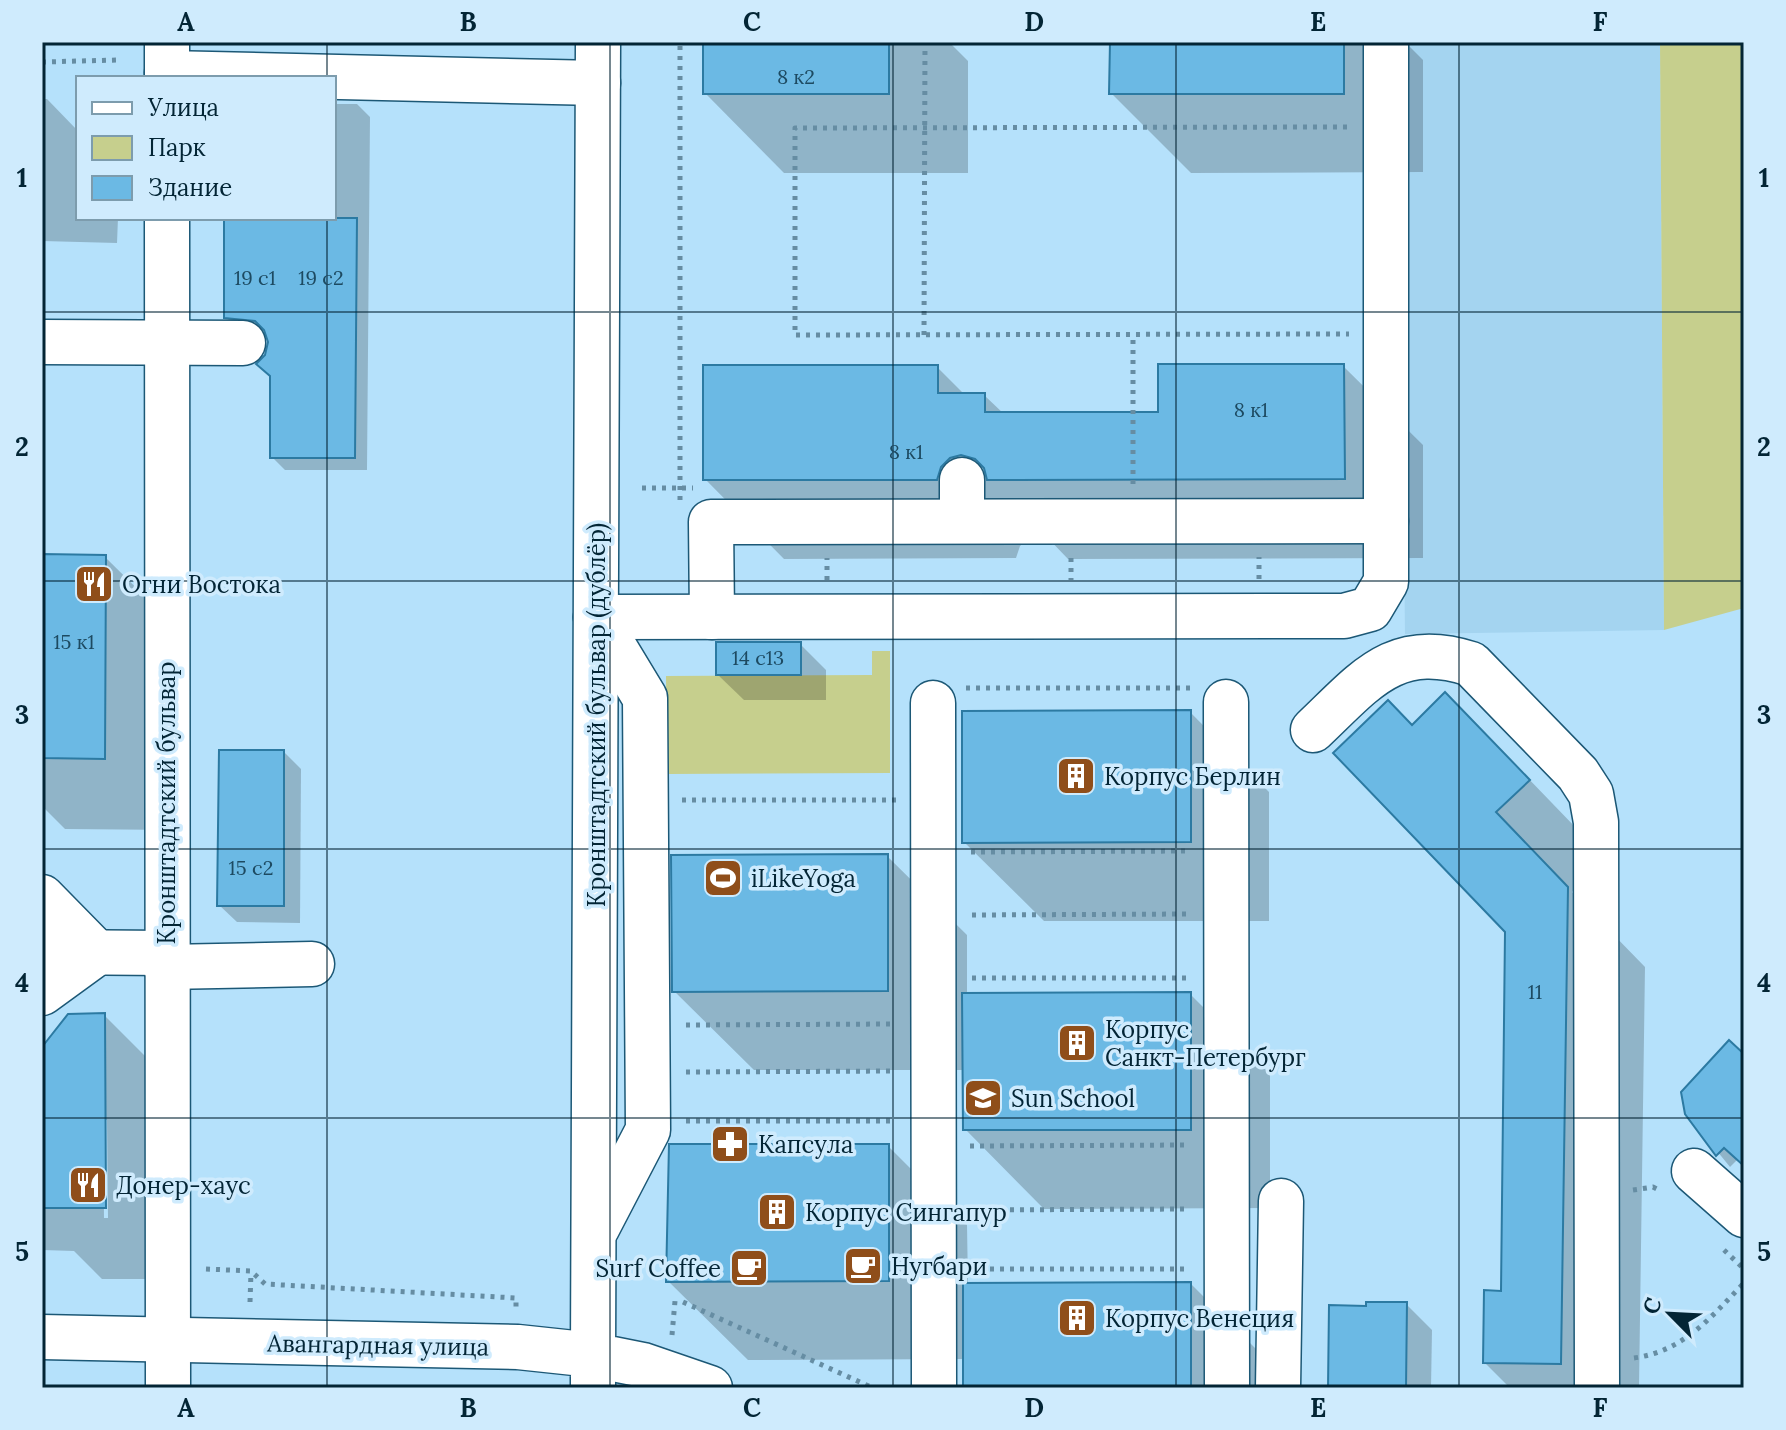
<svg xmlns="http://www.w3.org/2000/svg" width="1786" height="1430" font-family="Lora,serif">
	<rect width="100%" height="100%" fill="#b5e1fb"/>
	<path fill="#a4d4f0" d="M 1399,42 L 1660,42 L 1664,630 L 1405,634 Z"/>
	<g fill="#c6cf8d">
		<path d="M 1660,42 L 1744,42 L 1744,608 L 1664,630 Z"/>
		<path d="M 872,651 L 890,651 L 890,773 L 667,774 L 666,676 L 872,675 Z"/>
	</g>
	<g fill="#0003" fill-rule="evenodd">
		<path d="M 705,42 L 949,42 L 968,61 L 968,173 L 784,173 L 705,93 Z"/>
		<path d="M 1111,42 L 1405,42 L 1423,60 L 1423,172 L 1191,173 L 1111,93 Z"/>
		<path d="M 42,99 L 47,99 L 78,131 L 78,218 L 118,218 L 117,243 L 42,241 Z"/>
		<path d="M 334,104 L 357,104 L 370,117 L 367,470 L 285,470 L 272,457 L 272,377 L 267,356 L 270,344 L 267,333 L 239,330 L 226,317 L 226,218 L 334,218 Z"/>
		<path d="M 1343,366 L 1423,445 L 1423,558 L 1068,559 L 1044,534 L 1030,537 L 1020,546 L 1016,558 L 784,559 L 705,479 L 937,367 L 965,395 L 984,395 L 1004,414 L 1160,414 Z"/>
		<path d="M 42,556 L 105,557 L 178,629 L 176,830 L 65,829 L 42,806 Z"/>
		<path d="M 800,644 L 826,670 L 826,700 L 744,700 L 718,675 Z"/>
		<path d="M 1190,712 L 1269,792 L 1269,921 L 1044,921 L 964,842 Z"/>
		<path d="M 1412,727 L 1523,773 L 1606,859 L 1572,892 L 1645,967 L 1639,1388 L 1510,1388 L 1485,1363 L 1503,1293 L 1507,931 Z"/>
		<path d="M 284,752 L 301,769 L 300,923 L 237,922 L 219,905 Z"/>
		<path d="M 887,856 L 967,935 L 967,995 L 1190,994 L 1270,1074 L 1270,1208 L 1044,1209 L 965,1129 L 964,1070 L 754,1070 L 674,991 Z"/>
		<path d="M 104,1015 L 176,1087 L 177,1279 L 102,1279 L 74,1251 L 42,1250 L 42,1050 ZM 103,1120 L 107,1120 L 108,1218 L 104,1218 Z"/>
		<path d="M 1744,1056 L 1744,1165 L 1738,1159 L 1730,1167 L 1687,1114 Z"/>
		<path d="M 888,1146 L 967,1225 L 968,1285 L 1191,1284 L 1270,1363 L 1270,1388 L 965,1388 L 965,1359 L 748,1360 L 668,1281 Z"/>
		<path d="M 1406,1304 L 1432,1330 L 1431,1388 L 1330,1388 L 1368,1308 Z"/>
	</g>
	<g fill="#6bb9e4" stroke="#2c7aa2" stroke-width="2">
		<rect x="703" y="42" width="186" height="52"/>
		<path d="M 1110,42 L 1344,42 L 1344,94 L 1109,94 Z"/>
		<path d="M 224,218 L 357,218 L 355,458 L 270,458 L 270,376 L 256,364 L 265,355 L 268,342 L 264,330 L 255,321 L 224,318 Z"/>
		<path d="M 1158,364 L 1344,364 L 1345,479 L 987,480 L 984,468 L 975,459 L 961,455 L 950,458 L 941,467 L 937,480 L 703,480 L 703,365 L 938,365 L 938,393 L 985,393 L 985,412 L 1158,412 Z"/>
		<path d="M 42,554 L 106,555 L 105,759 L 42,758 Z"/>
		<rect x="716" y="642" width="85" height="33"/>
		<path d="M 1445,692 L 1530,780 L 1496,812 L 1568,887 L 1561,1364 L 1483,1363 L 1484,1290 L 1501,1291 L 1505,932 L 1333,753 L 1388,700 L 1412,725 Z"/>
		<path d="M 1191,710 L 1191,842 L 962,843 L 962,711 Z"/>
		<path d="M 219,750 L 284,750 L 284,906 L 217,906 Z"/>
		<path d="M 888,854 L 888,991 L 672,992 L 671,855 Z"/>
		<path d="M 1191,992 L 1191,1130 L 963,1130 L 962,993 Z"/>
		<path d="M 105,1013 L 106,1208 L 42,1208 L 42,1047 L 68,1014 Z"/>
		<path d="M 1729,1040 L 1744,1054 L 1744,1166 L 1724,1148 L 1716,1156 L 1685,1114 L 1681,1092 Z"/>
		<path d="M 669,1144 L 889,1144 L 889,1281 L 666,1282 Z"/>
		<path d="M 1191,1282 L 1191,1388 L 963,1388 L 963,1283 Z"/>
		<path d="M 1366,1302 L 1407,1302 L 1406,1388 L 1328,1388 L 1329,1305 L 1366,1306 Z"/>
	</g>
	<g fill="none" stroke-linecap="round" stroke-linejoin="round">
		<g stroke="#1c5876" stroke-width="47">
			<g id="minor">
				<path d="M 598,42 L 593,1355 L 643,1365 L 710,1388"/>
				<path d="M 167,73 L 598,83"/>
				<path d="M 42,342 L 243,343"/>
				<path d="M 962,521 L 962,480"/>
				<path d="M 596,617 L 1344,616 L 1370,609 L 1386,582 L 1386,42"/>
				<path d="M 596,617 L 645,698 L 648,1130 L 597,1228"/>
				<path d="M 712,617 L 711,522 L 1386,521"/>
				<path d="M 1226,702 L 1227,1388"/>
				<path d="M 933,703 L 934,1388"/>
				<path d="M 1313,730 C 1365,681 1394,639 1471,664 L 1578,774 L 1591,794 L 1596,822 L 1597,1388"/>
				<path d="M 42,897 L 97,953 L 42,993"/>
				<path d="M 42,952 L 166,953"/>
				<path d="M 166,967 L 312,964"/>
				<path d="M 1694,1171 L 1744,1215"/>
				<path d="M 1278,1388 L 1281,1201"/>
			</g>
		</g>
		<g stroke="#1c5876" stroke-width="47">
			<g id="major">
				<path d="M 167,42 L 167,78"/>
				<path d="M 167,218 L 168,1388"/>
				<path d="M 42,1337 L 518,1347 L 593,1355 L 593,1388"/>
			</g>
		</g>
		<g stroke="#668da3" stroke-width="5" stroke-dasharray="4 6" stroke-linecap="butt">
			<path d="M 42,62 L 117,60"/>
			<path d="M 1347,127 L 795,128 L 795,335 L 1349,334"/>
			<path d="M 924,335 L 925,42"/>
			<path d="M 1133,484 L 1133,334"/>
			<path d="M 642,488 L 693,488"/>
			<path d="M 680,500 L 680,42"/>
			<path d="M 1071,558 L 1071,580"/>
			<path d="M 1259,579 L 1259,557"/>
			<path d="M 827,580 L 827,558"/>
			<path d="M 966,688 L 1192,688"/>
			<path d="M 682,800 L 896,800"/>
			<path d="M 971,852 L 1189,851"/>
			<path d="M 972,915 L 1190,914"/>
			<path d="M 972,978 L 1190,978"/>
			<path d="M 686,1025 L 896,1024"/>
			<path d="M 686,1072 L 896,1071"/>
			<path d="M 686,1121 L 896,1121"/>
			<path d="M 970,1146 L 1188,1145"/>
			<path d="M 1633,1190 L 1653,1187 L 1661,1191"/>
			<path d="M 970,1210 L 1188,1209"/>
			<path d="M 1724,1250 L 1744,1269"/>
			<path d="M 206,1269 L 251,1271 L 265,1284 L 516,1298 L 516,1308"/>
			<path d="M 970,1269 L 1188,1269"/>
			<path d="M 250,1302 L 251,1272"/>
			<path d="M 683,1302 L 873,1388"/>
			<path d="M 672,1335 L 675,1301"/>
			<path d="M 1634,1358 C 1684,1351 1710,1318 1744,1283"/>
		</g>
		<use href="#minor" stroke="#fff" stroke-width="44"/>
		<use href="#major" stroke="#fff" stroke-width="44"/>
	</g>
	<path fill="none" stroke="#032535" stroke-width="2" stroke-opacity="0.55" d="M 327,42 L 327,78M 610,42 L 610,1388M 893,42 L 893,1388M 1176,42 L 1176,1388M 1459,42 L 1459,1388M 327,218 L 327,1388M 42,312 L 1744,312M 42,581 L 1744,581M 42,849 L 1744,849M 42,1118 L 1744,1118"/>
	<defs>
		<g id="restaurant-square" transform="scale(2)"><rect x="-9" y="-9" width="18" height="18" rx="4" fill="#8f4e1a" stroke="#cfebfd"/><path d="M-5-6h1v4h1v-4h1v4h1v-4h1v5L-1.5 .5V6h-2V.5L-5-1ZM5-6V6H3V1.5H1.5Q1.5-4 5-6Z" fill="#fff"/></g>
		<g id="building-square" transform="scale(2)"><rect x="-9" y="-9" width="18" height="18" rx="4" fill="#8f4e1a" stroke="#cfebfd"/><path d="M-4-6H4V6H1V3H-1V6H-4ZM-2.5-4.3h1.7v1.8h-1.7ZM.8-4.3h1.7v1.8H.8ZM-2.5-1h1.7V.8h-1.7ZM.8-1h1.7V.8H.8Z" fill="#fff"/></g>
		<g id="stadium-square" transform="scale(2)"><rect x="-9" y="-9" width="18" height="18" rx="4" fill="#8f4e1a" stroke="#cfebfd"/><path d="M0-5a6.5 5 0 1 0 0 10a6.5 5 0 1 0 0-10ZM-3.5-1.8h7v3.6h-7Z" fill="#fff"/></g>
		<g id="school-square" transform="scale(2)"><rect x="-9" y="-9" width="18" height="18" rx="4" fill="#8f4e1a" stroke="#cfebfd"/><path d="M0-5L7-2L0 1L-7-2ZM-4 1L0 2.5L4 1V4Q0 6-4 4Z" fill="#fff"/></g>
		<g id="pharmacy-square" transform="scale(2)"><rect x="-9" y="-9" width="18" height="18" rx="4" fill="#8f4e1a" stroke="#cfebfd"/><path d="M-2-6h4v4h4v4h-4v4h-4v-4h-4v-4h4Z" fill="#fff"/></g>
		<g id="cafe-square" transform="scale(2)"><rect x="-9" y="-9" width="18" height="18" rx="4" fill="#8f4e1a" stroke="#cfebfd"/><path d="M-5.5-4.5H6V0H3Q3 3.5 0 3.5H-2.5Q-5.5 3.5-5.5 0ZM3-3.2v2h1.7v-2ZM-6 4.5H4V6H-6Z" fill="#fff"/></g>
	</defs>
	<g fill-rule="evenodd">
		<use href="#restaurant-square" x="94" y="584"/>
		<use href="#building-square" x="1076" y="776"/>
		<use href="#stadium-square" x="723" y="878"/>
		<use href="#building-square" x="1077" y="1043"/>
		<use href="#school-square" x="983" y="1098"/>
		<use href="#pharmacy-square" x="730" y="1144"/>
		<use href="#restaurant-square" x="88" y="1185"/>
		<use href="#building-square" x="777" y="1212"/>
		<use href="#cafe-square" x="863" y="1266"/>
		<use href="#cafe-square" x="749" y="1268"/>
		<use href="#building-square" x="1077" y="1318"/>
	</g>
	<g text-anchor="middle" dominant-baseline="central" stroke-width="7" stroke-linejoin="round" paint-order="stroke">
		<g font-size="20" fill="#1d4a61">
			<text x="796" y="76">8 к2</text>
			<text x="255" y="277">19 с1</text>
			<text x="321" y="277">19 с2</text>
			<text x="1251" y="409">8 к1</text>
			<text x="906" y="451">8 к1</text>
			<text x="74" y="641">15 к1</text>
			<text x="758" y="657">14 с13</text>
			<text x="251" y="867">15 с2</text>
			<text x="1535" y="991">11</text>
		</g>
		<g font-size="24" fill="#032535" stroke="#cfebfd" text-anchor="start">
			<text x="122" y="584">Огни Востока</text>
			<text x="1104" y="776">Корпус Берлин</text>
			<text x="751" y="878">iLikeYoga</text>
			<text x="1105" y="1029">Корпус<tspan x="1105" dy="28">Санкт-Петербург</tspan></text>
			<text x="1011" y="1098">Sun School</text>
			<text x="758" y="1144">Капсула</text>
			<text x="116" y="1185">Донер-хаус</text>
			<text x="805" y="1212">Корпус Сингапур</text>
			<text x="891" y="1266">Нугбари</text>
			<text x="721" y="1268" text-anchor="end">Surf Coffee</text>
			<text x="1105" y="1318">Корпус Венеция</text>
		</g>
		<g font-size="24" fill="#032535" stroke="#cfebfd">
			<text transform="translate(596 715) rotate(-90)">Кронштадтский бульвар (дублёр)</text>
			<text transform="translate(166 803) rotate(-90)">Кронштадтский бульвар</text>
			<text transform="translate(378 1345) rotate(1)">Авангардная улица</text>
		</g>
	</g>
	<rect width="1786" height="1430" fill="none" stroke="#cfebfd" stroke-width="88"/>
	<rect x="76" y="76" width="260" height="144" fill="#cfebfd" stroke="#7d9cad" stroke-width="2"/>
	<rect x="92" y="102" width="40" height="12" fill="#ffffff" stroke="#7d9cad" stroke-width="2"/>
	<text x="148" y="116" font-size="24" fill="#032535">Улица</text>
	<rect x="92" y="136" width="40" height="24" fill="#c6cf8d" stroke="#7d9cad" stroke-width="2"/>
	<text x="148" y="156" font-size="24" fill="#032535">Парк</text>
	<rect x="92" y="176" width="40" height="24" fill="#6bb9e4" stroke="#7d9cad" stroke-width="2"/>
	<text x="148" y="196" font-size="24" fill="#032535">Здание</text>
	<g transform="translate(1670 1314) rotate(294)" stroke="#cfebfd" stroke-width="6" paint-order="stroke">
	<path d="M0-6L14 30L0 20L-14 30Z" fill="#032535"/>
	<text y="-12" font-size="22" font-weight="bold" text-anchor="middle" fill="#032535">С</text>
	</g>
	<rect x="44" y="44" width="1698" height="1342" fill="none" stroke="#032535" stroke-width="3"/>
	<g font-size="26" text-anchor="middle" font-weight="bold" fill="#032535">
		<text x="186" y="31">A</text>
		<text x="468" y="31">B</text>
		<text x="752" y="31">C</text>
		<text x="1034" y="31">D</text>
		<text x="1318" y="31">E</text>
		<text x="1600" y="31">F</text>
		<text x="22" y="187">1</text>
		<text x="1764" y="187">1</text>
		<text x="22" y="456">2</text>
		<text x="1764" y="456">2</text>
		<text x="22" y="724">3</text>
		<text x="1764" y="724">3</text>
		<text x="22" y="992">4</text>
		<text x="1764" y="992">4</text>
		<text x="22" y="1261">5</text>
		<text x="1764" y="1261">5</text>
		<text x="186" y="1417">A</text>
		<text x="468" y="1417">B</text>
		<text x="752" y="1417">C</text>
		<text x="1034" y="1417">D</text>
		<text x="1318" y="1417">E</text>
		<text x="1600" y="1417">F</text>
	</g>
</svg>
